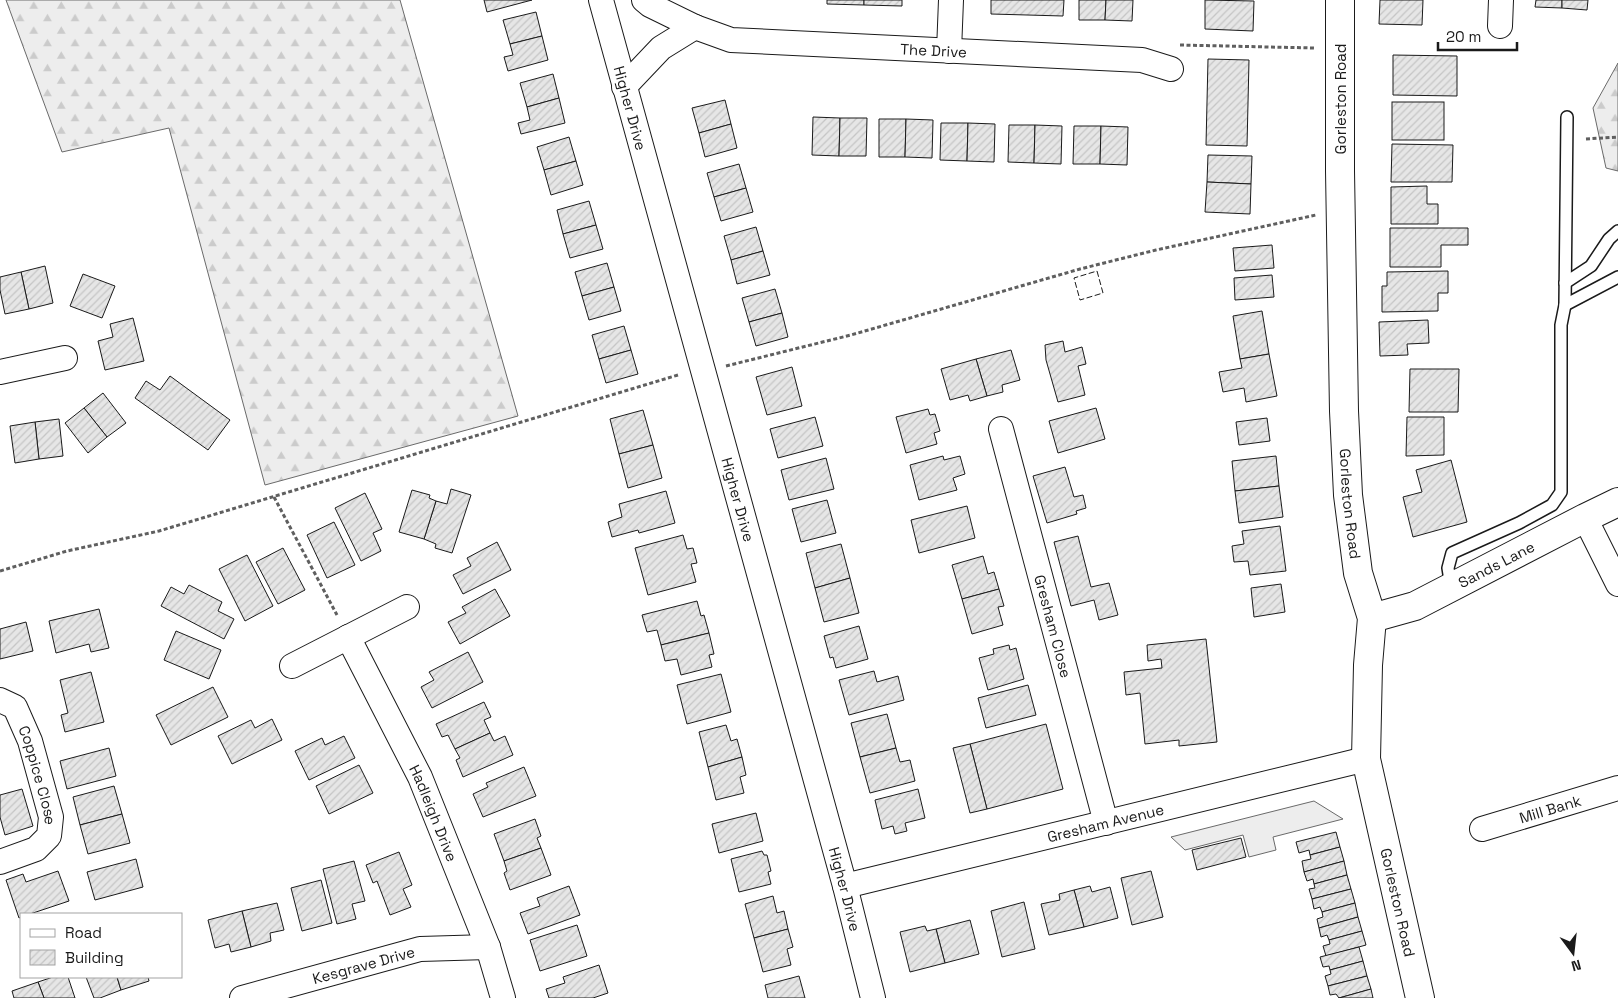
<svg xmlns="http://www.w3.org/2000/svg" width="1618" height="998" font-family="'Space Grotesk',sans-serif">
	<defs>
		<pattern id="forest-firs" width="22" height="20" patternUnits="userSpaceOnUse" patternTransform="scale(1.25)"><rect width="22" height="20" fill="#ededed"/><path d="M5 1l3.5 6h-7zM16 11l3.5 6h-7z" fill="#cbcbcb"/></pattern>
		<pattern id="building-hatch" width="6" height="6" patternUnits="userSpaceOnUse" patternTransform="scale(1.25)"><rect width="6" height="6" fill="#e6e6e6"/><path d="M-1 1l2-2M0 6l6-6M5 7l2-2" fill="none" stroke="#c5c5c5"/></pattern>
	</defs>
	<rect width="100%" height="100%" fill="#fff"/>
	<g fill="url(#forest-firs)" stroke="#6a6a6a">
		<path d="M 6,0 L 400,0 L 518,416 L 265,485 L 169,128 L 62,152 Z"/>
		<path d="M 1618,63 L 1618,171 L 1606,168 L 1593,108 Z"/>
	</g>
	<path fill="#ededed" stroke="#6a6a6a" d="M 1314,801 L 1343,819 L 1273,837 L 1276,850 L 1249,857 L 1243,835 L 1185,850 L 1171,837 Z"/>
	<g fill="url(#building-hatch)" stroke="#1a1a1a">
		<path d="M 484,0 L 532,0 L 487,12 Z"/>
		<path d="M 827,0 L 864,0 L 864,5 L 827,4 Z"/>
		<path d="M 864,0 L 902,0 L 902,6 L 864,5 Z"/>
		<path d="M 991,0 L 1064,0 L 1063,16 L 991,14 Z"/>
		<path d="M 1079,0 L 1106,0 L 1105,20 L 1079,20 Z"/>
		<path d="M 1106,0 L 1133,0 L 1132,21 L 1105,20 Z"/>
		<path d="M 1205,0 L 1254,1 L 1253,31 L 1205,29 Z"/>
		<path d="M 1380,0 L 1423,0 L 1422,25 L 1379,24 Z"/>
		<path d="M 1536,0 L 1562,0 L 1562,8 L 1535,7 Z"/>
		<path d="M 1562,0 L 1588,0 L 1587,10 L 1562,8 Z"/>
		<path d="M 536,12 L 542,36 L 510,44 L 503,20 Z"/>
		<path d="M 542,36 L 548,60 L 508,71 L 504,57 L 513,55 L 510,44 Z"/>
		<path d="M 1393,55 L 1457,56 L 1457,96 L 1393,95 Z"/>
		<path d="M 1208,59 L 1249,60 L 1247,146 L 1206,145 Z"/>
		<path d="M 553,74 L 559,98 L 527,107 L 520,83 Z"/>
		<path d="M 559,98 L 565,123 L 521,134 L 518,123 L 530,120 L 527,107 Z"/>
		<path d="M 725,100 L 731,124 L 699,133 L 692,108 Z"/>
		<rect x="1392" y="102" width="52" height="38"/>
		<path d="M 813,117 L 840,118 L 839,156 L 812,155 Z"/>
		<path d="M 840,118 L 867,118 L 866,156 L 839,156 Z"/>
		<path d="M 879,119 L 906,119 L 905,157 L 879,157 Z"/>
		<path d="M 906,119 L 933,120 L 932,158 L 905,157 Z"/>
		<path d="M 941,123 L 968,123 L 967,161 L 940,160 Z"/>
		<path d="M 968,123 L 995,124 L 994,162 L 967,161 Z"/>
		<path d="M 731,124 L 737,148 L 705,157 L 699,133 Z"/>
		<path d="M 1009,125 L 1035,125 L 1034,163 L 1008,162 Z"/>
		<path d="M 1035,125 L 1062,126 L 1061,164 L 1034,163 Z"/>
		<path d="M 1074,126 L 1101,126 L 1100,164 L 1073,164 Z"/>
		<path d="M 1101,126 L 1128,127 L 1127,165 L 1100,164 Z"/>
		<path d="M 569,137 L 576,161 L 544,170 L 537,147 Z"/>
		<path d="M 1392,144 L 1453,145 L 1452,182 L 1391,182 Z"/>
		<path d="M 1208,155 L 1252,156 L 1251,184 L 1207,182 Z"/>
		<path d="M 576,161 L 583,185 L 551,195 L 544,170 Z"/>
		<path d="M 739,164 L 746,188 L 714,197 L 707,173 Z"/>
		<path d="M 1207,182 L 1251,184 L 1250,214 L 1205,212 Z"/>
		<path d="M 1427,186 L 1427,204 L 1438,204 L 1438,224 L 1391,224 L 1391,187 Z"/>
		<path d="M 746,188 L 753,212 L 721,221 L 714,197 Z"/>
		<path d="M 589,201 L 596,225 L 563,234 L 557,210 Z"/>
		<path d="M 596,225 L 603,249 L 570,258 L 563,234 Z"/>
		<path d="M 756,227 L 763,251 L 731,260 L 724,236 Z"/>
		<path d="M 1390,228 L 1468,228 L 1468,245 L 1441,245 L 1441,267 L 1390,267 Z"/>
		<path d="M 1272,245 L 1274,268 L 1235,271 L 1233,248 Z"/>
		<path d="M 763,251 L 770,275 L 737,284 L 731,260 Z"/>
		<path d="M 607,263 L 614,287 L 582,296 L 575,272 Z"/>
		<path d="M 45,266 L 53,303 L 29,309 L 21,272 Z"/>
		<path d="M 1448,271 L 1448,293 L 1438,293 L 1438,311 L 1382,312 L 1382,286 L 1387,286 L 1387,272 Z"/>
		<path d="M 21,272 L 29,309 L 5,314 L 0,290 L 0,277 Z"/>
		<path d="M 83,274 L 115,286 L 102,318 L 70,306 Z"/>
		<path d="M 1272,275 L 1274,297 L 1235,300 L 1234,278 Z"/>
		<path d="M 614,287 L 621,311 L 589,320 L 582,296 Z"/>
		<path d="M 775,289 L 782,313 L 749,322 L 742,298 Z"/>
		<path d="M 1262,311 L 1269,354 L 1240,359 L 1233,316 Z"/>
		<path d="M 782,313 L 788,337 L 756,346 L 749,322 Z"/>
		<path d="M 133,318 L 144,361 L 105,370 L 98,341 L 113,337 L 110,324 Z"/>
		<path d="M 1428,320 L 1429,343 L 1407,344 L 1408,355 L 1380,356 L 1379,322 Z"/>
		<path d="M 624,326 L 631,350 L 599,359 L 592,335 Z"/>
		<path d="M 1063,341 L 1065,352 L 1082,347 L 1086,364 L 1078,366 L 1085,395 L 1058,402 L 1046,360 L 1045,345 Z"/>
		<path d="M 631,350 L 638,374 L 606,383 L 599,359 Z"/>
		<path d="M 1011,350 L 1020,380 L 1002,385 L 1003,392 L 987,396 L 976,359 Z"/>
		<path d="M 1269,354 L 1277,396 L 1246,402 L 1244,388 L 1223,392 L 1219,372 L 1242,368 L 1240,359 Z"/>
		<path d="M 976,359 L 987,396 L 970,401 L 968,395 L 950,400 L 941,369 Z"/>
		<path d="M 792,367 L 802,406 L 767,415 L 756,377 Z"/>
		<path d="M 1410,369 L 1459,369 L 1458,412 L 1409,412 Z"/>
		<path d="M 170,376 L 230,420 L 208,450 L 135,398 L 146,381 L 160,390 Z"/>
		<path d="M 103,393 L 126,423 L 107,437 L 84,408 Z"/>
		<path d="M 84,408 L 107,437 L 88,453 L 65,423 Z"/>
		<path d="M 1096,408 L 1105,439 L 1058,453 L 1049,421 Z"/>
		<path d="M 928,409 L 930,415 L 935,414 L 940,431 L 934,433 L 937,444 L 906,453 L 896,417 Z"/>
		<path d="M 643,410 L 653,445 L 619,454 L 610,419 Z"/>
		<path d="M 815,417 L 823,446 L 778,458 L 770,429 Z"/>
		<path d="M 1407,417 L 1444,417 L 1444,455 L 1406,456 Z"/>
		<path d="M 1267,418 L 1270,441 L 1239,445 L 1236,422 Z"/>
		<path d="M 59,419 L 63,456 L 39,459 L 35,422 Z"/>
		<path d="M 35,422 L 39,459 L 15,463 L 10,426 Z"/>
		<path d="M 653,445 L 662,478 L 628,488 L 619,454 Z"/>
		<path d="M 943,456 L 944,460 L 960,456 L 965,474 L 953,478 L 957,490 L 919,500 L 910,465 Z"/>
		<path d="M 1276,456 L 1279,486 L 1235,491 L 1232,461 Z"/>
		<path d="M 826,458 L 834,489 L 789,500 L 781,470 Z"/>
		<path d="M 1451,460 L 1467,522 L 1413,537 L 1403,497 L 1422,492 L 1416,470 Z"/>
		<path d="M 1065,467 L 1074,497 L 1083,495 L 1086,508 L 1076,511 L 1077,514 L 1047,523 L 1033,476 Z"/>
		<path d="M 1279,486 L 1283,517 L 1239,523 L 1235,491 Z"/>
		<path d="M 451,489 L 471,495 L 452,553 L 435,548 L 436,544 L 424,539 L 436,501 L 447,504 Z"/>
		<path d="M 412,490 L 430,495 L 429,498 L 436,501 L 424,539 L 399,532 Z"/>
		<path d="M 666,491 L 675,523 L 639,533 L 638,530 L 612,537 L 608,522 L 622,517 L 619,504 Z"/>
		<path d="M 365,493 L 382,529 L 373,533 L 381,551 L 361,561 L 335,508 Z"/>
		<path d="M 827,500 L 836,533 L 801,542 L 792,509 Z"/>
		<path d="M 967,506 L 975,538 L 919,553 L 911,520 Z"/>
		<path d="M 334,522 L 355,565 L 327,578 L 307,535 Z"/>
		<path d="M 1280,526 L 1286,571 L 1250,575 L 1248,561 L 1234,562 L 1232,546 L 1244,544 L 1242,531 Z"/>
		<path d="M 683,535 L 687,549 L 693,548 L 697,563 L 691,564 L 696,582 L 648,595 L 635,548 Z"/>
		<path d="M 1078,536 L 1091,587 L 1109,583 L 1118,615 L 1099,620 L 1094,600 L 1071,606 L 1054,542 Z"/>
		<path d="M 497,542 L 511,570 L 463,594 L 453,575 L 471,566 L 467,558 Z"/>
		<path d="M 841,544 L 850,578 L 815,588 L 806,553 Z"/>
		<path d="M 283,548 L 305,590 L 278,604 L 256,562 Z"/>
		<path d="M 247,555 L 273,606 L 245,621 L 219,569 Z"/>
		<path d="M 983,556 L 988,574 L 994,572 L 999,589 L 962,599 L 952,565 Z"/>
		<path d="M 850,578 L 859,613 L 824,622 L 815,588 Z"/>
		<path d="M 1281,584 L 1285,612 L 1254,617 L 1251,588 Z"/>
		<path d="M 189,585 L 222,602 L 218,611 L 234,619 L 224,639 L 161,606 L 171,587 L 184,594 Z"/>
		<path d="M 495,589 L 510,616 L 460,644 L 448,622 L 466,613 L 462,607 Z"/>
		<path d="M 999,589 L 1004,606 L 998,607 L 1003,625 L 972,634 L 962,599 Z"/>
		<path d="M 697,601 L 701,616 L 704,615 L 709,633 L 661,645 L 657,630 L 647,632 L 642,615 Z"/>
		<path d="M 99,609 L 109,648 L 91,652 L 89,644 L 56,653 L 49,621 Z"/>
		<path d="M 26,622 L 33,651 L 0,659 L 0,629 Z"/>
		<path d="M 859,626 L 868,659 L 836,668 L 833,657 L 830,658 L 824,636 Z"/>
		<path d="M 176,631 L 221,650 L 209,679 L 164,660 Z"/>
		<path d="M 709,633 L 714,654 L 709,655 L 712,667 L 681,675 L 677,659 L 665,661 L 661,645 Z"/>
		<path d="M 1206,639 L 1217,742 L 1179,746 L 1179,740 L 1145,744 L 1140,693 L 1126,695 L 1124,672 L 1162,668 L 1161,659 L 1148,661 L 1147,645 Z"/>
		<path d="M 1009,645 L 1010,650 L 1016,648 L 1024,679 L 988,690 L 979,658 L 994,654 L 993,649 Z"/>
		<path d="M 468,652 L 483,682 L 432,708 L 421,687 L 434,680 L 429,672 Z"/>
		<path d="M 874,671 L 877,682 L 898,676 L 904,700 L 849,715 L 839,680 Z"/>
		<path d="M 91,672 L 104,722 L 65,732 L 61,715 L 68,713 L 60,680 Z"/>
		<path d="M 721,674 L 731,712 L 687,724 L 677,685 Z"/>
		<path d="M 1028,685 L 1036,715 L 986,728 L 978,698 Z"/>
		<path d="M 213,687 L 228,717 L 171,745 L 156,715 Z"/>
		<path d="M 484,702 L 491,717 L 484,720 L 490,733 L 455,749 L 448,735 L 442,737 L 436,724 Z"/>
		<path d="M 887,714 L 896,748 L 860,757 L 851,723 Z"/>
		<path d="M 272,719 L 282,740 L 232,764 L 218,736 L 251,720 L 255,728 Z"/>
		<path d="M 1046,724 L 1063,789 L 987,809 L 970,744 Z"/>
		<path d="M 726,725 L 731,741 L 737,739 L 742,757 L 708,767 L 699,732 Z"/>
		<path d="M 490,733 L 494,741 L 505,736 L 513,755 L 463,777 L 456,760 L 460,758 L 455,749 Z"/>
		<path d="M 344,736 L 355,758 L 309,780 L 295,751 L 322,738 L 325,745 Z"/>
		<path d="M 970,744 L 987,809 L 970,813 L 953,748 Z"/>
		<path d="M 109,748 L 116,776 L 67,789 L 60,761 Z"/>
		<path d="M 896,748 L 900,762 L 910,760 L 915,781 L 870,793 L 860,757 Z"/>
		<path d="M 742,757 L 746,775 L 740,777 L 744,793 L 716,800 L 708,767 Z"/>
		<path d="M 359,765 L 373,793 L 329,814 L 316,786 Z"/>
		<path d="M 524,767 L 536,796 L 483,817 L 473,794 L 488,787 L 486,783 Z"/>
		<path d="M 114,786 L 122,814 L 80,825 L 73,797 Z"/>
		<path d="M 22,789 L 33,826 L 5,835 L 0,817 L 0,795 Z"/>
		<path d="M 918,789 L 925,818 L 905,823 L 907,831 L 895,834 L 893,826 L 882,829 L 875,800 Z"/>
		<path d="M 756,813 L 763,841 L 719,853 L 712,824 Z"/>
		<path d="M 122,814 L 130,843 L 88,854 L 80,825 Z"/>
		<path d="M 535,819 L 541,836 L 537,838 L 541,848 L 504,861 L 494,834 Z"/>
		<path d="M 1336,832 L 1340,847 L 1310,855 L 1309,850 L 1299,853 L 1296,842 Z"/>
		<path d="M 1241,838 L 1246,857 L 1197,870 L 1192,850 Z"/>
		<path d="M 1340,847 L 1344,861 L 1304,872 L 1302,861 L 1311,859 L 1310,855 Z"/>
		<path d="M 541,848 L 551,875 L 510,890 L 504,873 L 507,871 L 504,861 Z"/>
		<path d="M 762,851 L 764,855 L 767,855 L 771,871 L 768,872 L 771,884 L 739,892 L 731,859 Z"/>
		<path d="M 399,852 L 412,885 L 403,889 L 411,907 L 390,915 L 377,881 L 373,883 L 366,865 Z"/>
		<path d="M 136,859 L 143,887 L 95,900 L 87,872 Z"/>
		<path d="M 354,861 L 365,901 L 352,904 L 356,919 L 337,924 L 323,869 Z"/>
		<path d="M 1344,861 L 1347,875 L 1314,884 L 1313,879 L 1307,881 L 1304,872 Z"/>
		<path d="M 58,871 L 69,901 L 30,914 L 21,914 L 21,917 L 19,918 L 6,880 L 23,874 L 26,882 Z"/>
		<path d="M 1151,871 L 1163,917 L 1132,925 L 1121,878 Z"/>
		<path d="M 1347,875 L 1351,889 L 1312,899 L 1309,889 L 1315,888 L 1314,884 Z"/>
		<path d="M 321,880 L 332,923 L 302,931 L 291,888 Z"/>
		<path d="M 569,886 L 580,915 L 528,934 L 520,913 L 540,906 L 537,898 Z"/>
		<path d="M 1090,886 L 1092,892 L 1110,887 L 1118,918 L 1084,927 L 1074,890 Z"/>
		<path d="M 1351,889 L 1355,903 L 1322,912 L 1320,907 L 1314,909 L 1312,899 Z"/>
		<path d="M 1074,890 L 1084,927 L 1049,935 L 1041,904 L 1060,900 L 1059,894 Z"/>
		<path d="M 773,896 L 777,913 L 784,911 L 788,929 L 754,938 L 745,904 Z"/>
		<path d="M 1024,902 L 1035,949 L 1002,957 L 991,911 Z"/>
		<path d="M 277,903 L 284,930 L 270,933 L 271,941 L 251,947 L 242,911 Z"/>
		<path d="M 1355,903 L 1358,917 L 1319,928 L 1317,919 L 1323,917 L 1322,912 Z"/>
		<path d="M 242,911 L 251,947 L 231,952 L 229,944 L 215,948 L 208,920 Z"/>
		<path d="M 1358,917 L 1362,931 L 1329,940 L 1327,935 L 1321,937 L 1319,928 Z"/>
		<path d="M 970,920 L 979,954 L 945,963 L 936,929 Z"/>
		<path d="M 577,925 L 587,956 L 540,971 L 530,940 Z"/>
		<path d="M 925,926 L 927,931 L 936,929 L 945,963 L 910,972 L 900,932 Z"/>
		<path d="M 788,929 L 793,947 L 787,949 L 791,965 L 763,972 L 754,938 Z"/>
		<path d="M 1362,931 L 1366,945 L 1326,956 L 1323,946 L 1330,944 L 1329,940 Z"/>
		<path d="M 1359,947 L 1363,961 L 1330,970 L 1329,966 L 1323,967 L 1320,957 Z"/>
		<path d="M 1363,961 L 1367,976 L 1328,986 L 1325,976 L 1331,974 L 1330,970 Z"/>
		<path d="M 599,965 L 608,993 L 593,998 L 549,998 L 546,989 L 565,983 L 563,977 Z"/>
		<path d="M 799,976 L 805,998 L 768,998 L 765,985 Z"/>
		<path d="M 1367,976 L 1371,989 L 1339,998 L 1336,994 L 1330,995 L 1328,986 Z"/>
		<path d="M 53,977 L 68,977 L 75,998 L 44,998 L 38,982 Z"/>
		<path d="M 86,977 L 117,977 L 121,990 L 100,998 L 94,998 Z"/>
		<path d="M 117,977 L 148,977 L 149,981 L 121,990 Z"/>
		<path d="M 38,982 L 44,998 L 14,998 L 12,991 Z"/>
		<path d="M 1371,989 L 1373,998 L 1339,998 Z"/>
	</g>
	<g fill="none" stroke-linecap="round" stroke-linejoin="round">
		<g stroke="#1a1a1a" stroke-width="14">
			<g id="service">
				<path d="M 1565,283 L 1591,266 L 1609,239 L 1618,231"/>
				<path d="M 1565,305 L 1618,277"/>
				<path d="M 1451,587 L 1448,568 L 1452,553 L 1519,523 L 1552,505 L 1561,492 L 1561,325 L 1565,305 L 1567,117"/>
			</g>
		</g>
		<g stroke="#1a1a1a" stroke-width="26">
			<g id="minor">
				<path id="s1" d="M 601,0 L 845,886 L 873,998"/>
				<path id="s2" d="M 644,0 L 650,5 L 695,27 L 731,40 L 1142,60 L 1171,69"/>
				<path d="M 1500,26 L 1501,0"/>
				<path d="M 949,51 L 951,0"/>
				<path d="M 624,87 L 661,48 L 695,27"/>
				<path d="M 0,372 L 65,358"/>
				<path id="s3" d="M 1001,429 L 1106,823"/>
				<path d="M 1585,518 L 1618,584"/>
				<path id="s4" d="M 348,637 L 420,777 L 488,947 L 503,998"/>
				<path d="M 292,666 L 407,607"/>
				<path id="s5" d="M 0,700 L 15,707 L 30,741 L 51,817 L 49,836 L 36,849 L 0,862"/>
				<path id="s6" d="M 1482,829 L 1618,788"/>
				<path id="s7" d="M 845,886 L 1366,759"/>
				<path id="s8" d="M 242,998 L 420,949 L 488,947"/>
			</g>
		</g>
		<g stroke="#1a1a1a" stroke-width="30">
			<g id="tertiary">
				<path id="s9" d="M 1372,618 L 1415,606 L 1585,518 L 1618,502"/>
			</g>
		</g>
		<g stroke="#1a1a1a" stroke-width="30">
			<g id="secondary">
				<path id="s10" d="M 1340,0 L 1340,171 L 1344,411 L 1348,495 L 1358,573 L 1372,618 L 1368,665 L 1366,759 L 1420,998"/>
			</g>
		</g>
		<g stroke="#5f5f5f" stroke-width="3" stroke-dasharray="4 2.5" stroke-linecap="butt">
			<path d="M 1180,45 L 1314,48"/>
			<path d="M 1586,139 L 1618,137"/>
			<path d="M 726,366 L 851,335 L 1080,269 L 1156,250 L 1316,215"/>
			<path d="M 274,497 L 337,615"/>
			<path d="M 0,571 L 67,551 L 159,531 L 678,375"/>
		</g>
		<use href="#service" stroke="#fff" stroke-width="11"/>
		<use href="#minor" stroke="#fff" stroke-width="24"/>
		<use href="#tertiary" stroke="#fff" stroke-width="28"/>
		<use href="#secondary" stroke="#fff" stroke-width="28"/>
		<path stroke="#1a1a1a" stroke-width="1" stroke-dasharray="6 2.5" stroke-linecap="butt" d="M 1097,271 L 1103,293 L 1080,300 L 1074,278 Z"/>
	</g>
	<g text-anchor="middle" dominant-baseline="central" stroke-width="4" stroke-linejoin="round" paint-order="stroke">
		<g font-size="15" fill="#1a1a1a" stroke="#fff">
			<text stroke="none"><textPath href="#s2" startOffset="299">The Drive</textPath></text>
			<text transform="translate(1340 99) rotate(-90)">Gorleston Road</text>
			<text stroke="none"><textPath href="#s1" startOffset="112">Higher Drive</textPath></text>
			<text stroke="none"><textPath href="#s1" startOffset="518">Higher Drive</textPath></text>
			<text stroke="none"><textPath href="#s10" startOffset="504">Gorleston Road</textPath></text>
			<text stroke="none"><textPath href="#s9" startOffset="136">Sands Lane</textPath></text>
			<text stroke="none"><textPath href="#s3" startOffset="204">Gresham Close</textPath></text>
			<text stroke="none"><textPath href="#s5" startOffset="89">Coppice Close</textPath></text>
			<text stroke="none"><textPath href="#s6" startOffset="71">Mill Bank</textPath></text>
			<text stroke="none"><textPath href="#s4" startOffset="196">Hadleigh Drive</textPath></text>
			<text stroke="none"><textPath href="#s7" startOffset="268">Gresham Avenue</textPath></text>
			<text stroke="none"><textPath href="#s1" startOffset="922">Higher Drive</textPath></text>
			<text stroke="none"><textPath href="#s10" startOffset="909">Gorleston Road</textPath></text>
			<text stroke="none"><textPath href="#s8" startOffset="126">Kesgrave Drive</textPath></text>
		</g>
	</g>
	<rect x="20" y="913" width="162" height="65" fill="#ffffff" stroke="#a3a3a3"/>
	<rect x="30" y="929" width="25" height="8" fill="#ffffff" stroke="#a3a3a3"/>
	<text x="65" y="938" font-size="15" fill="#1a1a1a">Road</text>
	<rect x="30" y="950" width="25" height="15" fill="url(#building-hatch)" stroke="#a3a3a3"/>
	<text x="65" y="963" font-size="15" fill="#1a1a1a">Building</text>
	<g transform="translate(1573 953) rotate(165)" stroke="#ffffff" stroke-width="4" paint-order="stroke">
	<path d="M0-4L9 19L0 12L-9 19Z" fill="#1a1a1a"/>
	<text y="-8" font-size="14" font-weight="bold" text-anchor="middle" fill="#1a1a1a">N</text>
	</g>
	<path d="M1438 42v8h79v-8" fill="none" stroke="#1a1a1a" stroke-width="2.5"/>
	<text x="1446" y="42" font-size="15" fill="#1a1a1a" stroke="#ffffff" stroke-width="4" paint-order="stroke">20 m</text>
</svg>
